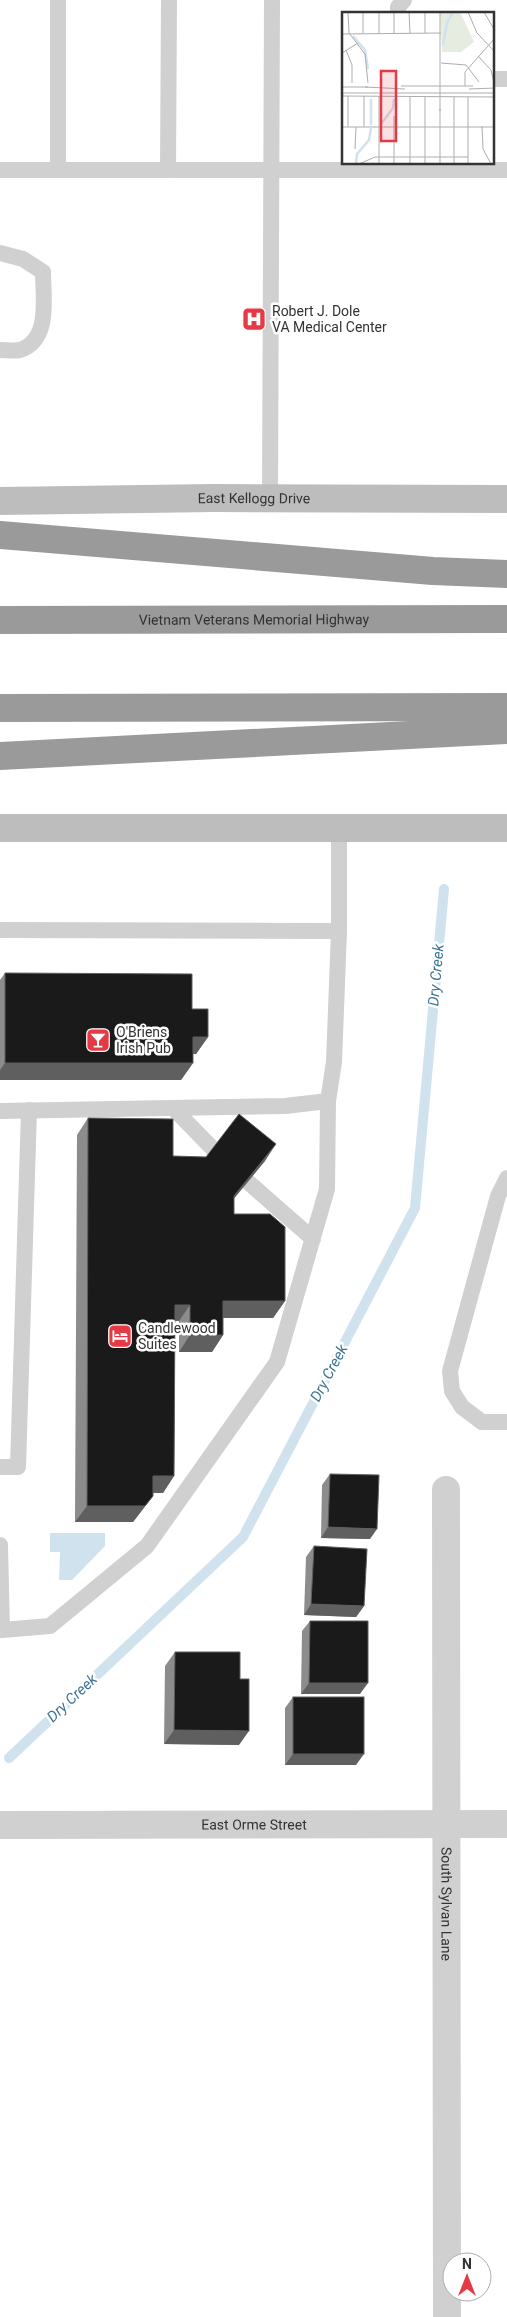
<svg xmlns="http://www.w3.org/2000/svg" width="507" height="2317" font-family="Roboto,sans-serif">
	<rect width="100%" height="100%" fill="#fff"/>
	<path fill="#cfe2ee" d="M 50,1533 L 105,1533 L 105,1546 L 72,1580 L 59,1580 L 60,1552 L 50,1552 Z"/>
	<g fill="none" stroke-linecap="round" stroke-linejoin="round">
		<path stroke="#cfe2ee" stroke-width="10" d="M 9,1758 L 243,1537 L 415,1208 L 444,889"/>
		<g stroke="#d0d0d0" stroke-width="16">
			<path d="M 58,0 L 58,170"/>
			<path d="M 398,14 L 398,7 L 404,0"/>
			<path d="M 493,79 L 507,79"/>
			<path d="M 0,170 L 507,170"/>
			<path d="M 168,170 L 169,0"/>
			<path d="M 0,253 L 23,259 L 43,272 C 43,297 51,340 20,350 C 14,351 6,350 0,350"/>
			<path d="M 270,498 L 272,0"/>
			<path d="M 0,930 L 339,931 L 339,828"/>
			<path d="M 173,1108 L 213,1149"/>
			<path d="M 0,1111 L 285,1106 L 328,1101 L 334,1062 L 339,931"/>
			<path d="M 507,1178 L 498,1196 L 450,1371 L 452,1391 L 462,1407 L 482,1422 L 507,1422"/>
			<path d="M 248,1182 L 313,1239"/>
			<path d="M 0,1467 L 18,1467 L 29,1110"/>
			<path d="M 0,1545 L 2,1630 L 50,1626 L 147,1546 L 277,1362 L 327,1189 L 328,1101"/>
		</g>
		<g stroke="#d0d0d0" stroke-width="28">
			<path id="s1" d="M 446,1490 L 447,2317"/>
			<path id="s2" d="M 0,1825 L 507,1824"/>
		</g>
		<g stroke="#bdbdbd" stroke-width="28">
			<path id="s3" d="M 0,501 L 214,498 L 507,499"/>
			<path d="M 0,828 L 507,828"/>
		</g>
		<g stroke="#9a9a9a" stroke-width="28">
			<path d="M 0,535 L 433,571 L 507,574"/>
			<path id="s4" d="M 0,620 L 507,619"/>
			<path d="M 0,708 L 507,707"/>
			<path d="M 0,756 L 507,730"/>
		</g>
	</g>
	<g fill="#8c8c8c">
		<path d="M 5,973 L 192,1009 L 208,1037 L 196,1054 L 193,1054 L 193,1063 L 181,1080 L 0,1080 L 0,980 Z"/>
		<path d="M 88,1118 L 173,1156 L 265,1161 L 234,1198 L 234,1214 L 285,1301 L 273,1318 L 223,1318 L 223,1335 L 212,1352 L 179,1352 L 179,1321 L 175,1321 L 174,1476 L 163,1493 L 153,1493 L 153,1496 L 133,1522 L 75,1522 L 77,1135 Z"/>
		<path d="M 330,1474 L 370,1539 L 321,1538 L 322,1485 Z"/>
		<path d="M 314,1546 L 364,1606 L 356,1617 L 304,1615 L 306,1557 Z"/>
		<path d="M 310,1621 L 360,1694 L 301,1694 L 302,1631 Z"/>
		<path d="M 175,1652 L 239,1745 L 164,1744 L 165,1666 Z"/>
		<path d="M 293,1697 L 356,1765 L 285,1765 L 285,1708 Z"/>
	</g>
	<g fill="#5f5f5f">
		<path d="M 193,1037 L 208,1037 L 196,1054 L 181,1054 Z"/>
		<path d="M 5,1063 L 193,1063 L 181,1080 L 0,1080 L 0,1070 Z"/>
		<path d="M 276,1144 L 265,1161 L 223,1212 L 234,1196 Z"/>
		<path d="M 223,1301 L 285,1301 L 273,1318 L 212,1318 Z"/>
		<path d="M 175,1305 L 190,1305 L 179,1321 L 163,1321 Z"/>
		<path d="M 190,1335 L 223,1335 L 212,1352 L 179,1352 Z"/>
		<path d="M 153,1476 L 174,1476 L 163,1493 L 141,1493 Z"/>
		<path d="M 153,1496 L 133,1522 L 75,1522 L 87,1506 Z"/>
		<path d="M 328,1527 L 377,1529 L 370,1539 L 321,1538 Z"/>
		<path d="M 311,1604 L 364,1606 L 356,1617 L 304,1615 Z"/>
		<path d="M 309,1683 L 368,1683 L 360,1694 L 301,1694 Z"/>
		<path d="M 174,1730 L 249,1731 L 239,1745 L 164,1744 Z"/>
		<path d="M 293,1754 L 364,1754 L 356,1765 L 285,1765 Z"/>
	</g>
	<g fill="#1a1a1a" stroke="#5f5f5f">
		<path d="M 5,973 L 192,974 L 192,1009 L 208,1009 L 208,1037 L 193,1037 L 193,1063 L 5,1063 Z"/>
		<path d="M 239,1114 L 276,1144 L 234,1196 L 234,1214 L 270,1214 L 285,1227 L 285,1301 L 223,1301 L 223,1335 L 190,1335 L 190,1305 L 175,1305 L 174,1476 L 153,1476 L 153,1496 L 145,1506 L 87,1506 L 88,1118 L 173,1119 L 173,1156 L 206,1157 Z"/>
		<path d="M 330,1474 L 379,1475 L 377,1529 L 328,1527 Z"/>
		<path d="M 314,1546 L 367,1549 L 364,1606 L 311,1604 Z"/>
		<path d="M 310,1621 L 368,1621 L 368,1683 L 309,1683 Z"/>
		<path d="M 175,1652 L 240,1652 L 240,1679 L 249,1679 L 249,1731 L 174,1730 Z"/>
		<rect x="293" y="1697" width="71" height="57"/>
	</g>
	<defs>
		<g id="hospital-square" transform="scale(1.25)"><rect x="-9" y="-9" width="18" height="18" rx="4" fill="#e63946" stroke="#fff"/><path d="M-5-5h3v3.5h4V-5h3V5h-3V1.5h-4V5h-3Z" fill="#fff"/></g>
		<g id="bar-square" transform="scale(1.25)"><rect x="-9" y="-9" width="18" height="18" rx="4" fill="#e63946" stroke="#fff"/><path d="M-6-5H6L.8 .8V4.5H3.5V6h-7V4.5H-.8V.8Z" fill="#fff"/></g>
		<g id="hotel-square" transform="scale(1.25)"><rect x="-9" y="-9" width="18" height="18" rx="4" fill="#e63946" stroke="#fff"/><path d="M-6-4.5h1.5V1H6V5H4.5V3h-9V5H-6ZM-4 0a1.8 1.8 0 1 1 3.6 0ZM.5 0V-2.5h3Q6-2.5 6 0Z" fill="#fff"/></g>
	</defs>
	<g fill-rule="evenodd">
		<use href="#hospital-square" x="254" y="319"/>
		<use href="#bar-square" x="98" y="1040"/>
		<use href="#hotel-square" x="120" y="1336"/>
	</g>
	<g text-anchor="middle" dominant-baseline="central" stroke-width="5" stroke-linejoin="round" paint-order="stroke">
		<g font-size="14" fill="#333" stroke="#fff" text-anchor="start">
			<text x="272" y="311">Robert J. Dole<tspan x="272" dy="16">VA Medical Center</tspan></text>
			<text x="116" y="1032">O'Briens<tspan x="116" dy="16">Irish Pub</tspan></text>
			<text x="138" y="1328">Candlewood<tspan x="138" dy="16">Suites</tspan></text>
		</g>
		<g font-size="14" fill="#333" stroke="#fff">
			<text stroke="none"><textPath href="#s3" startOffset="254">East Kellogg Drive</textPath></text>
			<text stroke="none"><textPath href="#s4" startOffset="254">Vietnam Veterans Memorial Highway</textPath></text>
			<text stroke="none"><textPath href="#s2" startOffset="254">East Orme Street</textPath></text>
			<text stroke="none"><textPath href="#s1" startOffset="414">South Sylvan Lane</textPath></text>
		</g>
		<g font-size="15" font-style="italic" fill="#3f7597" stroke="#fff">
			<text transform="translate(436 975) rotate(-85)">Dry Creek</text>
			<text transform="translate(329 1373) rotate(-62)">Dry Creek</text>
			<text transform="translate(72 1698) rotate(-43)">Dry Creek</text>
		</g>
	</g>
	<g transform="translate(342 12)">
		<rect width="152" height="152" fill="#fff"/>
		<path d="M 98,0 L 118,0 L 132,30 L 119,40 L 100,40 Z" fill="#e6ecdf"/>
		<path fill="none" stroke="#cfe2ee" stroke-width="2.5" d="M 11,24 L 23,38 L 26,57M 101,33 L 105,11 L 111,0M 39,112 L 51,96 L 52,87M 29,113 L 29,87M 14,152 L 15,142 L 27,128 L 29,116"/>
		<path fill="none" stroke="#adadad" stroke-width="1" d="M 6,0 L 7,21 L 23,42 L 26,71M 37,0 L 37,21M 52,0 L 52,21M 67,0 L 68,21M 83,0 L 83,21M 98,0 L 98,99M 126,0 L 135,21 L 153,40M 142,0 L 153,19M 21,21 L 21,0M 0,22 L 99,21M 4,38 L 10,53 L 10,71M 0,41 L 16,31M 136,44 L 149,58 L 152,71M 99,51 L 124,53 L 137,70M 59,74 L 131,74M 123,74 L 123,60 L 153,26M 0,75 L 26,75M 23,75 L 63,77M 127,77 L 153,76M 0,81 L 153,81M 0,84 L 153,85M 6,84 L 6,115M 22,84 L 22,115M 68,84 L 68,152M 83,84 L 83,152M 112,85 L 112,152M 126,85 L 126,152M 98,97 L 98,152M 52,104 L 52,152M 140,114 L 141,137 L 149,152M 0,115 L 153,115M 13,137 L 14,115M 17,152 L 33,145 L 126,145M 37,152 L 37,84"/>
		<path fill="#e63946" fill-opacity="0.15" stroke="#e63946" stroke-width="2.5" d="M 39,59 L 54,59 L 54,129 L 39,129 Z"/>
		<rect width="152" height="152" fill="none" stroke="#333" stroke-width="2.5"/>
	</g>
	<g transform="translate(467 2277)"><circle r="24" fill="#ffffff" stroke="#adadad"/>
	<path d="M0-4L9 19L0 12L-9 19Z" fill="#e63946"/>
	<text y="-8" font-size="14" font-weight="bold" text-anchor="middle" fill="#333333">N</text>
	</g>
</svg>
